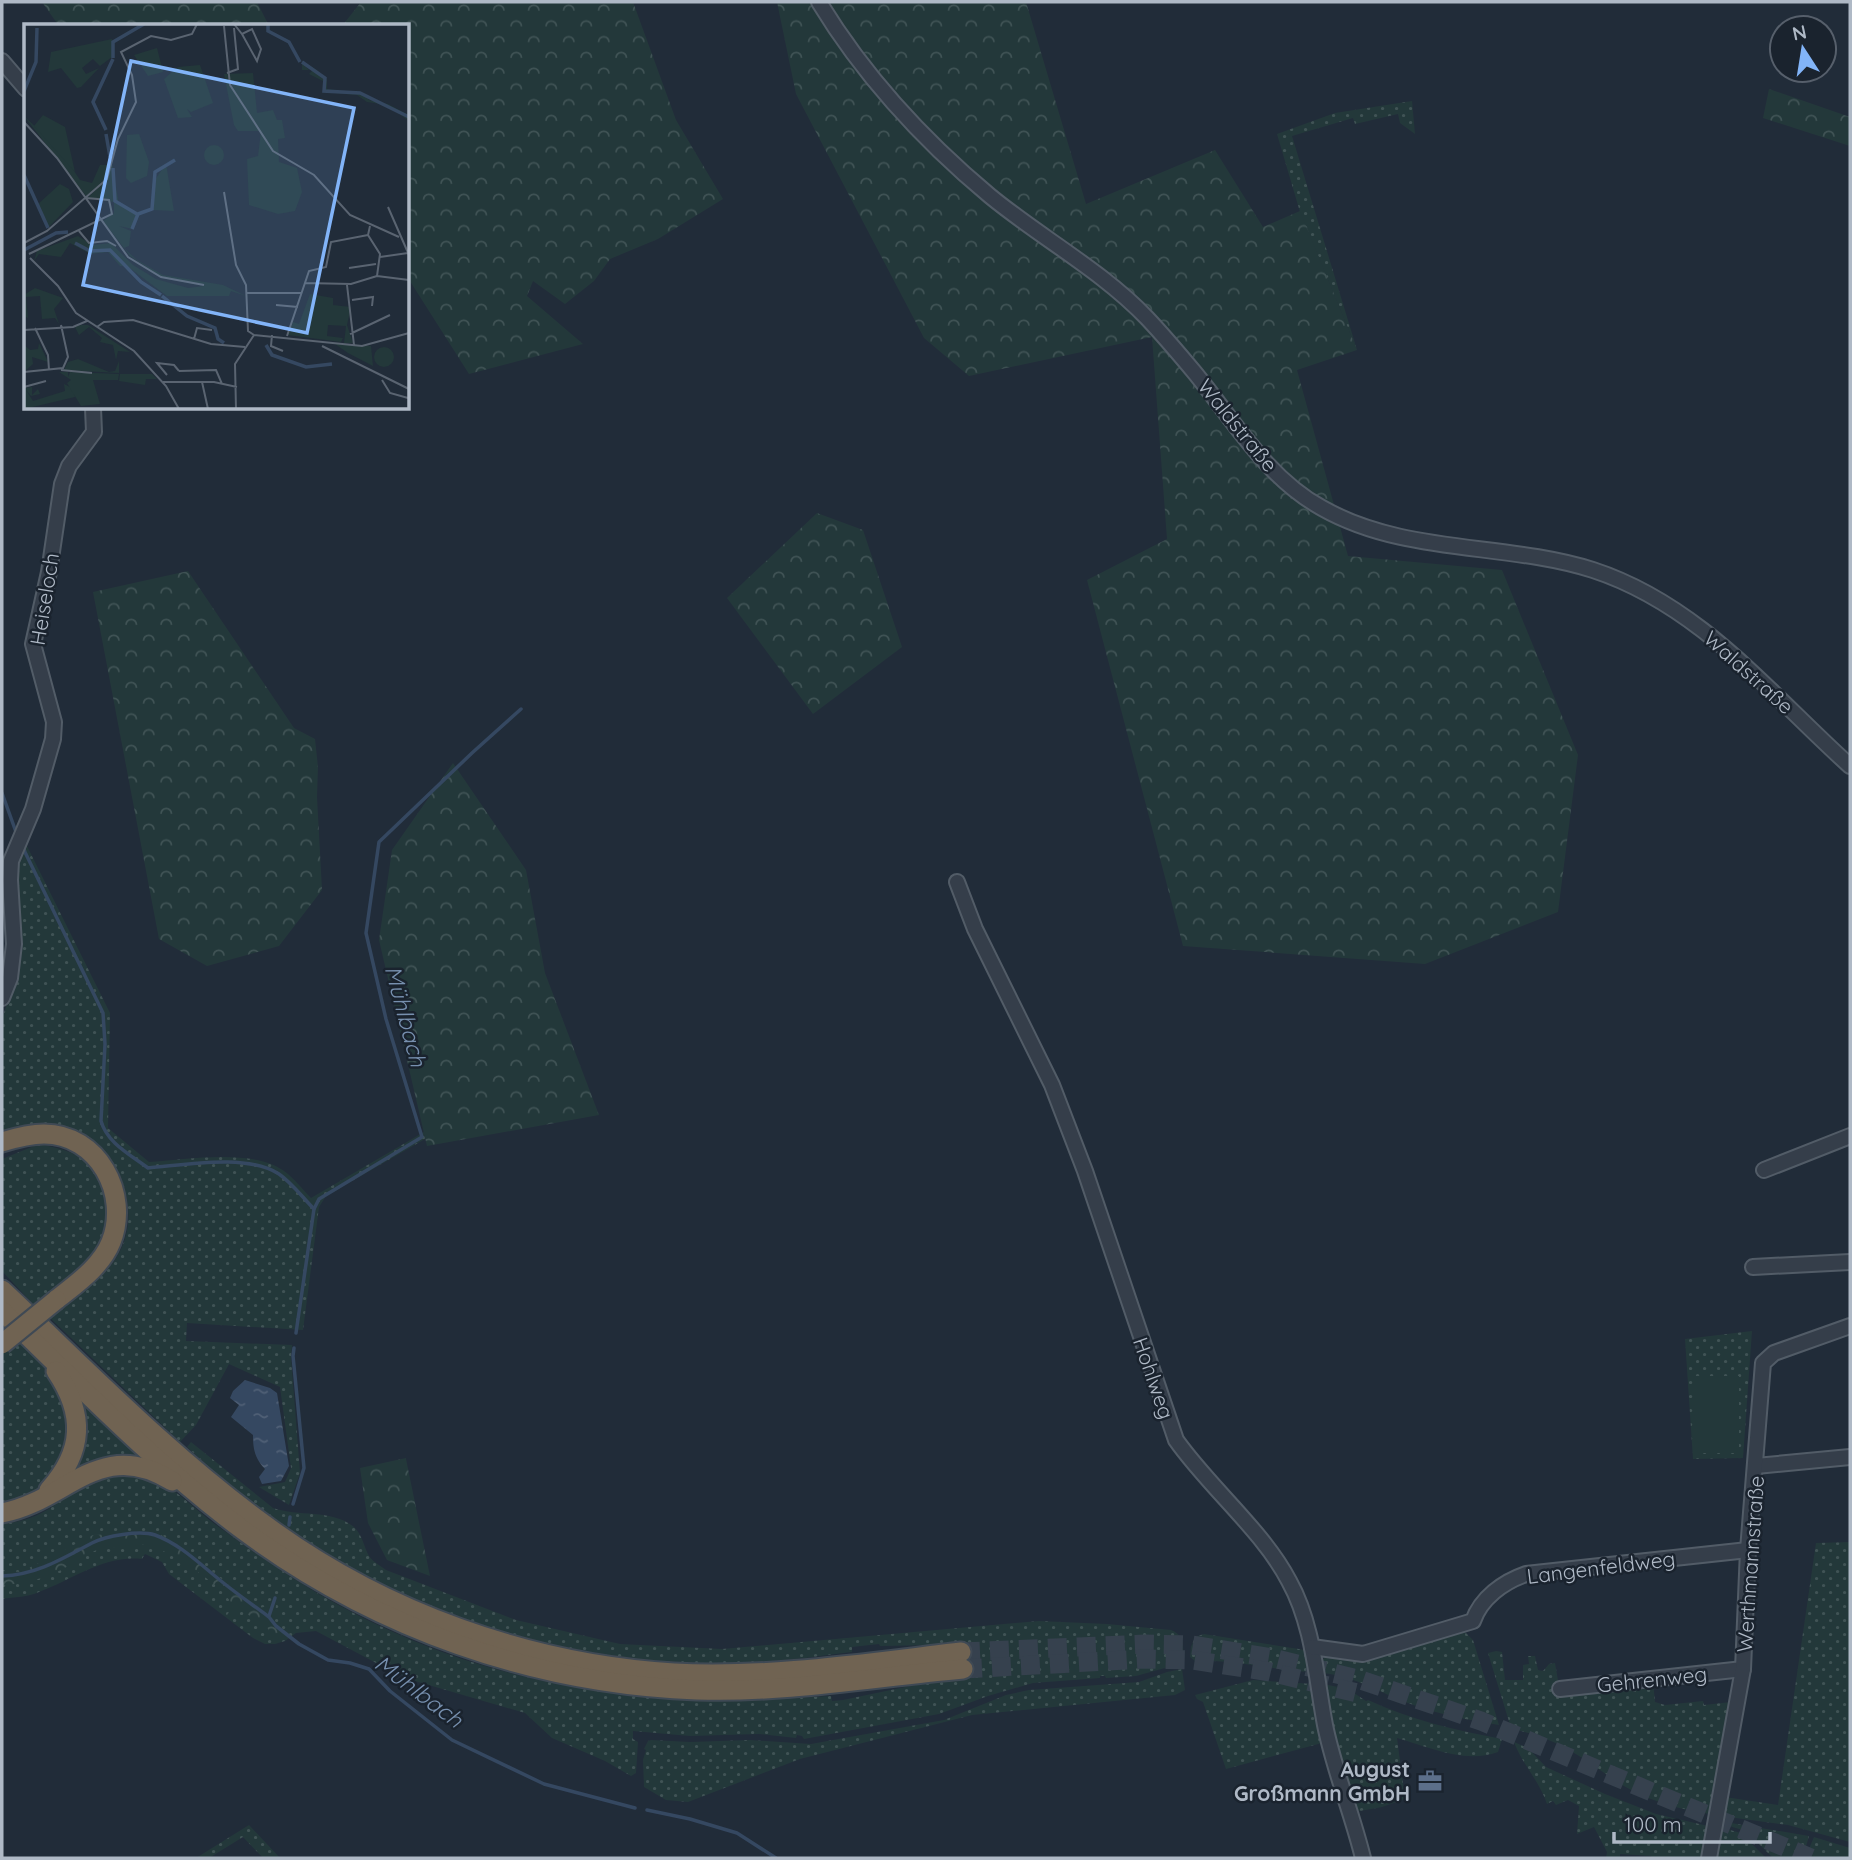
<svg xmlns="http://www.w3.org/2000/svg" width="1852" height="1860" font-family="Quicksand,sans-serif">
	<defs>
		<pattern id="grass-dots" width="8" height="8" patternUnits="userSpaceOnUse" patternTransform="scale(1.75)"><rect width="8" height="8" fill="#23383a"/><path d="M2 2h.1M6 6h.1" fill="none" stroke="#405355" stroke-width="1.8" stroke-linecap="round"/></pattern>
		<pattern id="forest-crowns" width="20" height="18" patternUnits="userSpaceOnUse" patternTransform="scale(1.75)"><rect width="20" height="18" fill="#23383a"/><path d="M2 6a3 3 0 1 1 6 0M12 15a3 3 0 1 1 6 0" fill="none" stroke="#405355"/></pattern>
		<pattern id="water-ripples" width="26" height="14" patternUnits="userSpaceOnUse" patternTransform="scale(1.75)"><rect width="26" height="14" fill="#354861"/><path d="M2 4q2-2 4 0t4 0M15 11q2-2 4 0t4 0" fill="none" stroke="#506076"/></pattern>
	</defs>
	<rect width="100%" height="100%" fill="#212c39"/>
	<g fill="url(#grass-dots)">
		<path d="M 1412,101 L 1415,134 L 1400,123 L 1398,114 L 1355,124 L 1353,118 L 1292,136 L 1357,350 L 1300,212 L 1277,134 L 1335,113 Z"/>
		<path d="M 25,842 L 110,1013 L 108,1128 L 149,1162 C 186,1160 252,1148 284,1171 C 294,1178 302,1189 311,1198 L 424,1132 L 425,1139 L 326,1196 L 319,1207 L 303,1330 L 187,1323 L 186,1341 L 292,1345 L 291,1357 L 300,1473 L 289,1505 L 259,1487 L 285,1482 L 291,1468 L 280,1387 L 229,1364 L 196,1425 L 180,1442 L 49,1317 C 69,1301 95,1285 111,1265 C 141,1229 130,1171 95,1144 C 89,1139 80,1132 72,1131 C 58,1128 18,1135 2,1136 L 2,1018 L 19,970 L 20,954 L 16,869 L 19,855 Z"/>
		<path d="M 39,1144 C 71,1151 88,1154 102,1186 C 128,1246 74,1273 34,1305 L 2,1271 L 2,1159 Z"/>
		<path d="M 1752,1331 L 1743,1458 L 1693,1459 L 1685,1339 Z"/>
		<path d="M 19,1341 L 47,1369 L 63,1390 L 73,1430 L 48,1483 L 24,1497 L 2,1502 L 2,1354 Z"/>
		<path d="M 89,1407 L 117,1438 L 139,1455 L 137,1458 L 72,1473 L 81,1411 Z"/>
		<path d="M 191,1442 L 273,1508 C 298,1517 333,1509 354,1527 C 362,1534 364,1547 369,1556 C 373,1562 381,1566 386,1570 L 516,1620 L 620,1644 L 722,1649 L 1039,1621 L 1107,1624 L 1171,1630 C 1186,1636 1183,1649 1183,1663 L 1136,1676 L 1106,1678 L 1105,1676 L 1100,1676 L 1100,1678 L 1033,1683 L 988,1696 L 939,1714 L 804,1739 L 802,1736 L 797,1735 L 796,1738 L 759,1734 L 690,1736 L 633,1731 L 633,1739 L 638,1742 L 636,1773 L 631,1776 L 605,1761 L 552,1738 L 525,1713 L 415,1681 L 378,1664 L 316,1631 L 296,1633 L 285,1641 L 275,1644 L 265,1644 L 253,1638 L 169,1574 L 162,1562 L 145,1554 L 142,1559 C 104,1555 74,1579 39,1592 C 28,1597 14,1597 2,1599 L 2,1524 C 18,1522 32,1519 47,1510 C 68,1497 94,1472 121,1474 C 132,1475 148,1475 157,1480 C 179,1492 197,1511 216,1525 C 249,1549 282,1572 317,1593 C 482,1689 644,1709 831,1696 L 832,1701 L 843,1700 L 924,1683 L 941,1645 L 880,1646 L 879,1644 L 852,1647 L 852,1652 C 812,1657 771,1663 731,1663 C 571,1666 412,1615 281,1525 C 247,1502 217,1474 187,1447 Z"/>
		<path d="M 1850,1542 L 1850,1842 L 1788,1825 L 1721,1816 L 1725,1797 L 1778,1805 L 1816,1543 Z"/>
		<path d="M 1463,1630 L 1473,1640 L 1499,1725 C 1468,1720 1437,1714 1408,1703 C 1378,1692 1353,1675 1321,1673 L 1321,1661 L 1329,1654 Z"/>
		<path d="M 1204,1634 L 1305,1650 L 1308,1652 L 1311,1672 C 1272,1670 1234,1659 1195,1661 L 1190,1657 L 1191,1647 L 1195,1637 Z"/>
		<path d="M 1496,1651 L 1502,1652 L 1505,1680 L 1523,1680 L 1523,1665 L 1529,1664 L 1528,1656 L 1535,1656 L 1538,1670 L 1543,1671 L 1549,1664 L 1555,1663 L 1559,1686 L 1554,1687 L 1554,1691 L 1653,1681 L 1655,1702 L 1665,1705 L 1703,1701 L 1704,1705 L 1731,1702 L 1710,1814 C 1684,1810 1660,1804 1637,1793 C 1612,1781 1592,1762 1567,1749 C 1550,1739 1531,1734 1511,1728 L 1488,1653 Z"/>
		<path d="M 1182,1669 L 1185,1690 L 1175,1695 L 972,1715 L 800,1759 L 688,1802 L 666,1800 L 644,1787 L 643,1760 L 646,1750 L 644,1749 L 648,1741 L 651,1740 L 690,1742 L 750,1740 L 811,1744 L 944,1720 L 1006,1695 L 1029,1690 L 1139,1682 L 1167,1672 Z"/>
		<path d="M 1253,1680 L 1313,1684 L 1322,1743 L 1226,1769 L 1203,1702 L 1197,1699 L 1195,1695 Z"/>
		<path d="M 1323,1684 L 1348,1689 L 1366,1701 L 1368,1700 C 1411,1720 1455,1730 1502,1739 L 1498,1752 C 1464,1764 1429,1747 1397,1738 L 1405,1799 L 1382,1807 L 1360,1811 L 1353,1807 L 1336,1750 Z"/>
		<path d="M 1514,1742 L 1528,1748 L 1546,1767 L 1605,1794 L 1656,1814 L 1708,1826 L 1702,1858 L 1652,1858 L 1651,1856 L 1620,1854 L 1620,1858 L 1606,1858 L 1607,1852 L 1594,1827 L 1577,1834 L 1579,1806 L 1568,1800 L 1556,1805 L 1553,1801 L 1547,1804 C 1540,1782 1522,1764 1514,1742 Z"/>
		<path d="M 1719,1821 L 1809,1836 L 1805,1850 L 1797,1858 L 1773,1858 L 1746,1831 L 1719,1823 Z"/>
		<path d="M 249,1825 L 280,1858 L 263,1858 L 243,1837 L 209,1858 L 196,1858 Z"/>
		<path d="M 1719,1827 L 1741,1833 L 1766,1858 L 1714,1858 Z"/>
		<path d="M 1814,1837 L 1850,1848 L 1850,1858 L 1805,1858 Z"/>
	</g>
	<g fill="url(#forest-crowns)">
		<path d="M 42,2 L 257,2 L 269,26 L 59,26 Z"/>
		<path d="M 361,2 L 633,2 L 676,120 L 723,199 L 658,239 L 610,259 L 594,281 L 565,304 L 533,281 L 527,296 L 583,344 L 469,374 L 408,278 L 408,26 L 342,26 Z"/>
		<path d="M 777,2 L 1026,2 L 1086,204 L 1215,150 L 1263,227 L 1300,211 L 1357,350 L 1297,370 L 1348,556 L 1502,570 L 1578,755 L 1558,912 L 1425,964 L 1183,946 L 1087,580 L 1167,539 L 1152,337 L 969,376 L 924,338 L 796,94 Z"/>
		<path d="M 1769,89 L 1850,117 L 1850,146 L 1763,118 Z"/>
		<path d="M 817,513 L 863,530 L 902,647 L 813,714 L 727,598 Z"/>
		<path d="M 188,571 L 294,728 L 315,739 L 318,767 L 317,797 L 322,890 L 279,946 L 207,966 L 159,939 L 93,592 Z"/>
		<path d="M 453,763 L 526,870 L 545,973 L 599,1115 L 427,1146 L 379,940 L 392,850 Z"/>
		<path d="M 406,1458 L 406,1459 L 430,1576 L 387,1560 L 368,1523 L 360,1468 Z"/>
		<path d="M 157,1532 L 187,1552 L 259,1608 L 268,1606 L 272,1601 L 276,1604 L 275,1621 L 281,1632 L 277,1638 L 269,1635 L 267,1624 L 258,1621 L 241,1610 L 232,1619 L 227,1615 L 233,1607 C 228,1588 173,1554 154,1547 C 149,1545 143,1545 137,1544 L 133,1552 C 102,1538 88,1556 61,1570 C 43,1579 22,1584 2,1585 L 2,1571 L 21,1572 L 93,1535 Z"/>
	</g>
	<rect fill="#23383a" x="1696" y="1376" width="43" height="77"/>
	<path fill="url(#water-ripples)" d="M 245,1380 L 270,1388 L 277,1393 L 289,1466 L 281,1481 L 262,1484 L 259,1477 L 265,1469 C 255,1458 253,1450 253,1435 L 231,1417 L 239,1405 L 230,1398 L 233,1391 Z"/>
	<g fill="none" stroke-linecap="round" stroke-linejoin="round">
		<g stroke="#354861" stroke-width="3.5">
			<path d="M 2,793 L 16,832"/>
			<path d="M 23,848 L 103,1013 L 105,1044 L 101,1121 C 107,1143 131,1155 148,1168 C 185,1165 246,1153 279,1174 C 292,1183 303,1198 314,1209"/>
			<path d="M 296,1333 L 314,1209 L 319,1199 L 422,1137 L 386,1019 L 366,933 L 379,842 L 472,753 L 521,709"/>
			<path d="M 293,1504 L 304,1468 L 293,1356 L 294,1348"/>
			<path d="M 289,1525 L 290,1517"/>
			<path d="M 2,1576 C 36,1575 62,1559 92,1543 C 106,1536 139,1530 155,1535 C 180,1544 201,1565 221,1581 C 237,1594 253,1605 269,1617 L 276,1626 L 299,1644 L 328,1660 L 350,1663 L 369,1669 L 390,1691 L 452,1740 L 544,1784 L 635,1808"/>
			<path d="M 269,1616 L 275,1598"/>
			<path d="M 647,1810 L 690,1819 L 737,1833 L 776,1858"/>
		</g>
		<g stroke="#36414e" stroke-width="19" stroke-dasharray="19 10" stroke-linecap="butt">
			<path d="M 961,1652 L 1145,1644 L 1192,1645 L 1273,1658 L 1361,1680 L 1481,1721 L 1811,1858"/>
			<path d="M 963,1669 L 1144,1659 L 1192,1660 L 1270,1672 L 1357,1693"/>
		</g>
		<g stroke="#525c67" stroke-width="18">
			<g id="minor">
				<path d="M 819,2 C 864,76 923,140 990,196 C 1041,238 1101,270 1147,318 C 1164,336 1180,355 1195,373 C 1234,421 1267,478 1322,508 C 1405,555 1504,542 1593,570 C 1700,605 1769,693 1850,766"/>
				<path d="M 2,61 L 26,89"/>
				<path d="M 957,882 L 975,929 L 1052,1085 L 1085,1171 L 1176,1440 C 1209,1487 1263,1531 1289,1581 C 1313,1624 1316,1677 1325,1725 C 1334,1770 1352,1813 1363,1858"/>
				<path d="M 2,998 L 10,978 L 14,944 L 10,880 L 11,861 L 33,809 L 53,739 L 54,722 L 33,644 L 49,572 L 62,484 L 69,466 L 94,432 L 93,408"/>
				<path d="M 1764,1170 L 1850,1136"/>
				<path d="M 1753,1267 L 1850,1262"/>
				<path d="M 1756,1466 L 1850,1457"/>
				<path d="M 1312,1647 L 1363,1654 L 1473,1621 C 1481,1598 1503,1582 1526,1574 L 1748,1550"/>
				<path d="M 1560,1689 L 1743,1669"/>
				<path d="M 1709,1858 L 1743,1669 L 1748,1550 L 1763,1363 L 1774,1353 L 1850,1326"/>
			</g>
		</g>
		<g stroke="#3f4954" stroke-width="23">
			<g id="highway">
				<path d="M 2,1142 C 15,1138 29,1134 44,1134 C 98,1134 130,1194 111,1242 C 101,1267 76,1284 56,1300"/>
				<path d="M 2,1290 C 87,1370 170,1456 265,1525 C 383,1612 528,1664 674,1673 C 770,1678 866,1663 961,1652"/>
				<path d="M 2,1311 C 80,1386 156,1465 243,1530 C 375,1628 533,1684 697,1690 C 786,1693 874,1677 963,1669"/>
				<path d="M 49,1490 C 84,1451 85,1414 56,1371"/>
				<path d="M 2,1513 C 67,1501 100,1436 172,1481"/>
			</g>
		</g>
		<use href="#minor" stroke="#353e4a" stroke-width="14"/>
		<use href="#highway" stroke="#706352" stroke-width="19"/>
		<g stroke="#3f4954" stroke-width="23" stroke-linecap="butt">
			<path id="highway-bridge" d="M 2,1344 L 56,1300"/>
		</g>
		<use href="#highway-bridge" stroke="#706352" stroke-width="19"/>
	</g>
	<defs>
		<g id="office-bare" transform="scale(1.89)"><path d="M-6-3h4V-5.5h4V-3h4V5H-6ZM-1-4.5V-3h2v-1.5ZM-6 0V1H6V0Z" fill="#5c6f8a" stroke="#1a232e" stroke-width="2.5" paint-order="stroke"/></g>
	</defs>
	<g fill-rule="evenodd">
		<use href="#office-bare" x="1430" y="1781"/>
	</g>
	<g text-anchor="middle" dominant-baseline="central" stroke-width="5" stroke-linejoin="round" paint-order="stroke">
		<g font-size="21" fill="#afb9c6" stroke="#1a232e">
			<text transform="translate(1238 425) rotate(51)">Waldstraße</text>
			<text transform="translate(44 599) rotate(-81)">Heiseloch</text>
			<text transform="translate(1749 672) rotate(42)">Waldstraße</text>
			<text transform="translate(1154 1378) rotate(71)">Hohlweg</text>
			<text transform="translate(1750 1564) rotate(-86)">Werthmannstraße</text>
			<text transform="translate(1601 1567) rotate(-7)">Langenfeldweg</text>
			<text transform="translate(1652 1679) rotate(-6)">Gehrenweg</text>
		</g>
		<g font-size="21" font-weight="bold" fill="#afb9c6" stroke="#1a232e" text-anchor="end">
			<text x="1410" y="1769">August<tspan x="1410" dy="24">Großmann GmbH</tspan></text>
		</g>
		<g font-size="23" font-style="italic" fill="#7790af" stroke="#1a232e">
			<text transform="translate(406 1016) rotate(75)">Mühlbach</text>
			<text transform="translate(419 1691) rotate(37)">Mühlbach</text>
		</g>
	</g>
	<g transform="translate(24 24)">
		<rect width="385" height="385" fill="#212c39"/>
		<path d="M 0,92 L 37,127 L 56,156 L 68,159 L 76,141 L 85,141 L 85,145 L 88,139 L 95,181 L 114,189 L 129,184 L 114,191 L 109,205 L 95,202 L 107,207 L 105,222 L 100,224 L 113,236 L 139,251 L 199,261 L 222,272 L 207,267 L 205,272 L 143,272 L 103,242 L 96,242 L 84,228 L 66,230 L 46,219 L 37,233 L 15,230 L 10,237 L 13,227 L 54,212 L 68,221 L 87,219 L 109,241 L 132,255 L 164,264 L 180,262 L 136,252 L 106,232 L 79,197 L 90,189 L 90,178 L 63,174 L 73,165 L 62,172 ZM 286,270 L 309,274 L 309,281 L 327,283 L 323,301 L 329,319 L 320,319 L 322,302 L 304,301 L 303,312 L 319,314 L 317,318 L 264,311 L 269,298 L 275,300 ZM 311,320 L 347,322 L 349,342 L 324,329 ZM 96,350 L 128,350 L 133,355 L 122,355 L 121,361 L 95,357 ZM 40,360 L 50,365 L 51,373 L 0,385 L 1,364 L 8,363 L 8,371 L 14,365 L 16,370 L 7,372 L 2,366 L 9,377 L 41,367 Z" fill="#23383a"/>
		<path d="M 88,15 L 88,33 L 76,42 L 69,35 L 58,44 L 62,50 L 75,44 L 57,63 L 53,64 L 37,44 L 24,48 L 27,28 ZM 133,24 L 139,48 L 124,52 L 110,31 ZM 278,37 L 293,46 L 303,56 L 303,65 L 341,70 L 345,76 L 364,80 L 385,91 L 385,97 L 363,81 L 343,78 L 333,71 L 299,68 L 301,58 L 285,50 L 289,46 L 281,42 L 285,46 L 278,46 ZM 176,41 L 189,79 L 167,88 L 163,85 L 168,93 L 154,94 L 140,55 L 154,43 ZM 229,49 L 233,89 L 249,86 L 253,96 L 258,96 L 261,114 L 254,115 L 255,138 L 273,144 L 278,168 L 271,187 L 254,190 L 225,181 L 223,135 L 234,132 L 237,107 L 214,107 L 210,101 L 200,50 ZM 19,91 L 41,103 L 51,148 L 10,102 ZM 115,110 L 125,138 L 123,152 L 107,159 L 102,154 L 103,111 ZM180 131a10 10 0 1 1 20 0a10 10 0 1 1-20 0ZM 142,140 L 150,187 L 129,186 L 128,160 ZM 36,160 L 45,165 L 49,178 L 25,203 L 13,181 ZM 11,264 L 39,274 L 30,285 L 35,300 L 31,294 L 18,295 L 16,272 L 2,273 L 4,294 L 0,292 L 0,271 ZM 57,301 L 64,301 L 106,328 L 94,327 L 92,336 L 89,321 L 76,318 L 78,314 L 65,303 L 55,311 L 51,303 ZM 15,319 L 24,338 L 8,333 L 9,340 L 0,348 L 0,321 L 6,326 L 14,325 ZM 54,335 L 85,348 L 91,347 L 95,337 L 95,349 L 40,346 L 44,338 ZM 35,348 L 44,348 L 44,353 L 46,348 L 95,350 L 94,356 L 69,356 L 76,380 L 57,382 L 43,359 L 47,356 Z" fill="#23383a"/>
		<path d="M350 333a10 10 0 1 1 20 0a10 10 0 1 1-20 0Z" fill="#23383a"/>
		<path fill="none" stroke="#354861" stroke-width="3.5" d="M 244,0 L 244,7 L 265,18 L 276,38M 89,34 L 89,18 L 120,0M 278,38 L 301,54 L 300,67 L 336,69 L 385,93M 0,67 L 12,38 L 13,4M 82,106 L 69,78 L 89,35M 82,110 L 86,133M 89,144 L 91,177 L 113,190M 0,151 L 24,204M 108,205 L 114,190 L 128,185 L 131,148 L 151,136M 51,219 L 66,227 L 86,226 L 117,258 L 137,271M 0,226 L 32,209 L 44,208M 138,272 L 163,292 L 191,304 L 194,315 L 200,319M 242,321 L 248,331 L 282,343 L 308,340"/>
		<path fill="none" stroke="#5a6471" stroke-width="2" d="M 210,0 L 218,10 L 228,5 L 237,25 L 233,37 L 218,10M 200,2 L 206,61 L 249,127 L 290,151 L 326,191 L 375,213M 203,49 L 214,45 L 210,4M 0,98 L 33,134 L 104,233 L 137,253 L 180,261M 200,168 L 212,241 L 222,261 L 224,307 L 230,311M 364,183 L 385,231M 346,202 L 344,211 L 356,230 L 353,252M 55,207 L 65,219 L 83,217 L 92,222M 0,219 L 23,207 L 83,155 L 94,115 L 112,78 L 108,51 L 97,28 L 127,12 L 147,16 L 168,10 L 173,0M 5,230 L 88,190 L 85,176 L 62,174M 356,233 L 384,229M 6,234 L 34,262 L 52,289 L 110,327 L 142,362 L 155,385M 325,244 L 352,240M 353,252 L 385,256M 281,259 L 327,260 L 353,252M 323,261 L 330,321M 223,269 L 278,269M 328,276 L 349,273 L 348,282M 252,281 L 274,283M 73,303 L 80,298 L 109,296 L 187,320 L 221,323M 11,304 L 24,331 L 25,346M 0,306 L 49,303 L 63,297M 326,310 L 366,291M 248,311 L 247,322 L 259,327M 263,312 L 285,247 L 302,243 L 307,218 L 344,211M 170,315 L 173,304 L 188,306M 298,322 L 385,365M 37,346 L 68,349M 155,347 L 192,346 L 198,360M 0,348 L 39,344 L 44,333 L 37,301M 143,351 L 133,339 L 150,341 L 155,347M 358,356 L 366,369 L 384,374M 139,358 L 190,358 L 213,363M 178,358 L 184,385M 0,363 L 22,357M 212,385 L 211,340 L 230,311 L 338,322 L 385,309"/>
		<path fill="#82b4f8" fill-opacity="0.15" stroke="#82b4f8" stroke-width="3.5" d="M 107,37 L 330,84 L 283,309 L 59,261 Z"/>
		<rect width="385" height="385" fill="none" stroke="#afb9c6" stroke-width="3.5"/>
	</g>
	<rect width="1852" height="1860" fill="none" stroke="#afb9c6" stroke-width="7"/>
	<g transform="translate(1803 49) rotate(348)"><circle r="33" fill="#1a232e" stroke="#565f6b" stroke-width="2"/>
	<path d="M0-5L12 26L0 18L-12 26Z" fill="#82b4f8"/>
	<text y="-10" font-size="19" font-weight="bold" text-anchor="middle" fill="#afb9c6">N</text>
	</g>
	<path d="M1614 1832v10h156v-10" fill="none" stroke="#afb9c6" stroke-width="3.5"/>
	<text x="1624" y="1832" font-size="21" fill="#afb9c6" stroke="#1a232e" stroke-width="5" paint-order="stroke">100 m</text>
</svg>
